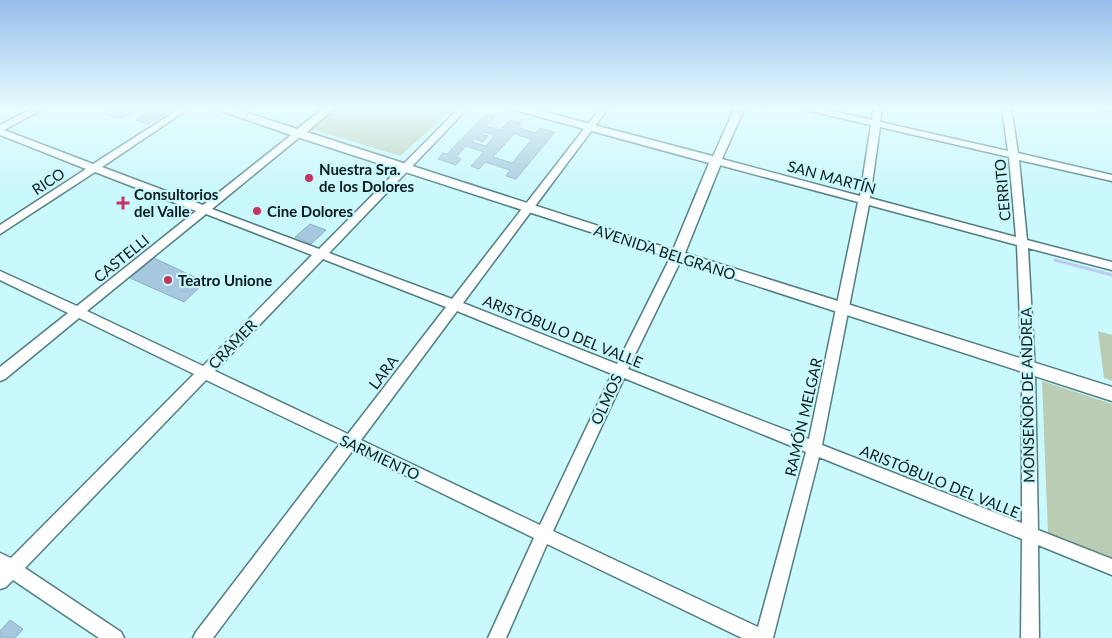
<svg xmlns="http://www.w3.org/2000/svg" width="1112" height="638" font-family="Lato,sans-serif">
	<rect width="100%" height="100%" fill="#c9f8fd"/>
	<g fill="#bbccb5">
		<path d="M 336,107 L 455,107 L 400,156 L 309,128 Z"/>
		<path d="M 1098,331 L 1112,335 L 1112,381 L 1104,378 Z"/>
		<path d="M 1042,381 L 1112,404 L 1112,558 L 1048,533 Z"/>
	</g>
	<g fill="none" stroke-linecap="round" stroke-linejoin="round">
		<path stroke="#bbcbf3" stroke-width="3" d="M 1055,260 L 1112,275"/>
	</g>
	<g fill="#a5c8de" stroke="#8dafc5" fill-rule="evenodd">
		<path d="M 109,107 L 144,107 L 119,119 L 104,113 L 108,110 Z"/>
		<path d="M 147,107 L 176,107 L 148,124 L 136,120 L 147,113 L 141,110 Z"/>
		<path d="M 486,114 L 495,117 L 486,126 L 500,130 L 510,120 L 521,123 L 518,125 L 521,126 L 519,128 L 536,133 L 540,128 L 555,132 L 516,179 L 506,176 L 510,170 L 485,162 L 479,169 L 471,166 L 484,152 L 466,146 L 456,157 L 461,159 L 456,165 L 438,159 L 443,153 L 447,154 ZM 483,132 L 495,135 L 486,146 L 472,142 L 475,139 L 483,142 L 488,136 L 481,134 ZM 514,134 L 532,139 L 512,163 L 493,157 Z"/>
		<path d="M 310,224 L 326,230 L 311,244 L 295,237 Z"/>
		<path d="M 154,258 L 205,282 L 184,302 L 130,278 Z"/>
		<path d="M 10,620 L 23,629 L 15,638 L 0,638 L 0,631 Z"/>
	</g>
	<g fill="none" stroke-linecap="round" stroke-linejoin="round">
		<g stroke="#527e81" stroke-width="3">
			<g id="minor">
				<path d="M 36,107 L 47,107 L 4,130 L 93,164 L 182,107 L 191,107 L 102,167 L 203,205 L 295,132 L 301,132 L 301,136 L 212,209 L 319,249 L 460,107 L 469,107 L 329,253 L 452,299 L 601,107 L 609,107 L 463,303 L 617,364 L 671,256 L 673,253 L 681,253 L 683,256 L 628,369 L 809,439 L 858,202 L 712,163 L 711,161 L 735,107 L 745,107 L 722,159 L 860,196 L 871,125 L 802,109 L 801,107 L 815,107 L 872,120 L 874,107 L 882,107 L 880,122 L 1008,151 L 1002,107 L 1011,107 L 1018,153 L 1112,175 L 1112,181 L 1019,160 L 1027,240 L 1112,262 L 1112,270 L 1028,248 L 1035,372 L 1038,530 L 1112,559 L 1112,575 L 1038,545 L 1039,638 L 1021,638 L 1022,539 L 819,457 L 773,638 L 742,638 L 547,544 L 506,638 L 488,638 L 534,538 L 353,450 L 213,638 L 193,638 L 196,632 L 340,444 L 206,380 L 25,568 L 121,632 L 124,638 L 99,638 L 13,580 L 6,587 L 0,589 L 0,553 L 11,558 L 194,374 L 79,318 L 5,379 L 0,381 L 0,367 L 68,313 L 0,280 L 0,271 L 77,306 L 196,211 L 95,172 L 0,234 L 0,225 L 86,169 L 0,135 L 0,125 ZM 880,127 L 1009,157 L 1016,237 L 870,198 ZM 869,205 L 1017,245 L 1022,372 L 1022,523 L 822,445 ZM 206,214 L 312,255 L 203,366 L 87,311 ZM 323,259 L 446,307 L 348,434 L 215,371 ZM 457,311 L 612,374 L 540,525 L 361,440 ZM 624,378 L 806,452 L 758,627 L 553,531 Z"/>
				<path d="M 1098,107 L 1112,107 L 1112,111 L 1100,109 Z"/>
			</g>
		</g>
		<g stroke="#527e81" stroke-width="3">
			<path id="major" d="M 214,107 L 229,107 L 297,129 L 325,107 L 336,107 L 307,132 L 673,250 L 709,163 L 511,109 L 510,107 L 526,107 L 720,158 L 722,161 L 685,253 L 1112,387 L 1112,401 L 294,136 L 215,109 Z"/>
		</g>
		<use href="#minor" fill="#fff" fill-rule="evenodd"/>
		<use href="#major" fill="#fff" fill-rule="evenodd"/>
	</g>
	<linearGradient id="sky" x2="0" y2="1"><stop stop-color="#96bdec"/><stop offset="0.55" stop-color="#e7fcfe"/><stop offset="1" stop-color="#e7fcfe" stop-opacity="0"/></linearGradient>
	<rect width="1112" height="196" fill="url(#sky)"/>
	<g fill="#c33562" stroke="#c9f8fd" stroke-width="2">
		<circle cx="309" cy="178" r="5"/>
		<path d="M120.5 195.5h5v5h5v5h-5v5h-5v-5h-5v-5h5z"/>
		<circle cx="257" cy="211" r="5"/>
		<circle cx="168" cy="280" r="5"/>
	</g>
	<g text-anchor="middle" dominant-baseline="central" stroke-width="4.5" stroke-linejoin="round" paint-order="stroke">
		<g font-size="15" font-weight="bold" fill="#0a1c1e" stroke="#c9f8fd" text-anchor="start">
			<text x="319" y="169">Nuestra Sra.<tspan x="319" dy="17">de los Dolores</tspan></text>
			<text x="134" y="194">Consultorios<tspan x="134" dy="17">del Valle</tspan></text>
			<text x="267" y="211">Cine Dolores</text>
			<text x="178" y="280">Teatro Unione</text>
		</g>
		<g font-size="15" fill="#0a1c1e" stroke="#c9f8fd">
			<text transform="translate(832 177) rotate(15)">SAN MARTÍN</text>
			<text transform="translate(48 181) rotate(-33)">RICO</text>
			<text transform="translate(1002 190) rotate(-95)">CERRITO</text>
			<text transform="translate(665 252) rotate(18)">AVENIDA BELGRANO</text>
			<text transform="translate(121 258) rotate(-39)">CASTELLI</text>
			<text transform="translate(563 331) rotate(22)">ARISTÓBULO DEL VALLE</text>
			<text transform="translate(232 344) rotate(-46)">CRAMER</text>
			<text transform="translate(383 372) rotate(-53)">LARA</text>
			<text transform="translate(1027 395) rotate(-91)">MONSEÑOR DE ANDREA</text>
			<text transform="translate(606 399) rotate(-65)">OLMOS</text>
			<text transform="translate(803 417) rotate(-77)">RAMÓN MELGAR</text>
			<text transform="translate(380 457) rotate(25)">SARMIENTO</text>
			<text transform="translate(940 481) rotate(22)">ARISTÓBULO DEL VALLE</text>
		</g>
	</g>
</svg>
